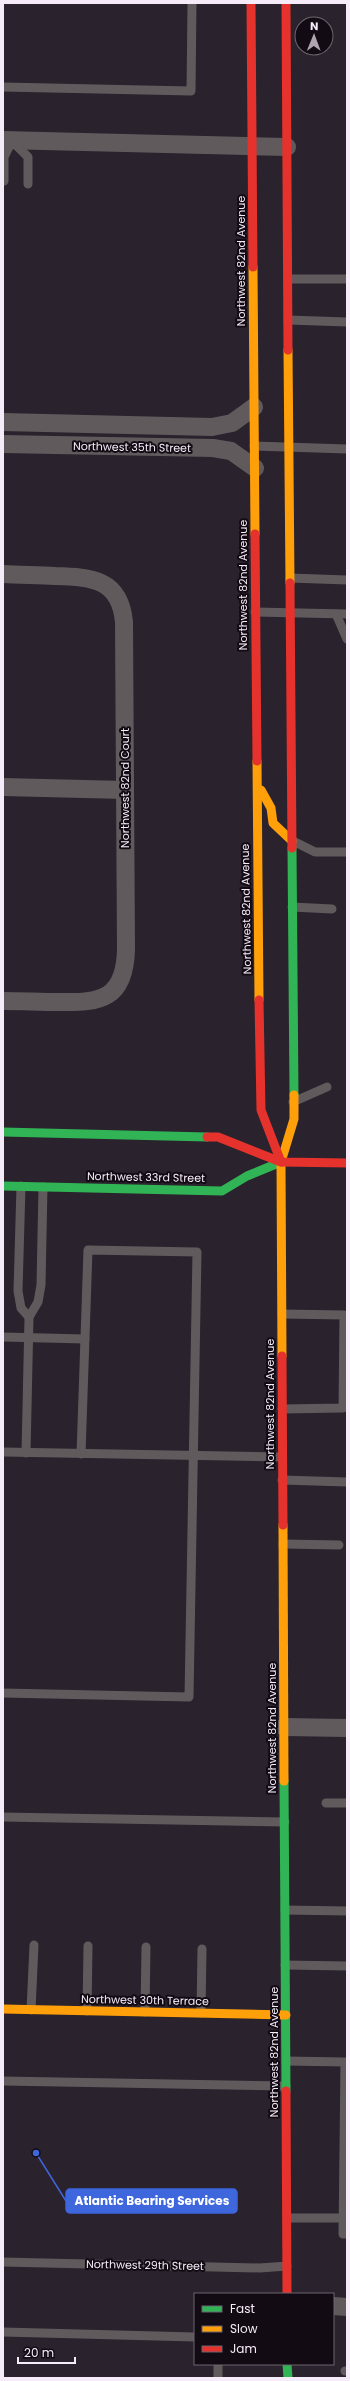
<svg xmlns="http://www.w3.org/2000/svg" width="350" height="2381" font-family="Poppins,sans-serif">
	<rect width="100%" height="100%" fill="#2a222c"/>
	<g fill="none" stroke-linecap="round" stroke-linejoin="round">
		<g stroke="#605a5d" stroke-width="9">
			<path d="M 3,87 L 191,91 L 192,3"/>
			<path d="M 4,181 L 4,157 L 12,141 L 28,157 L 28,184"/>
			<path d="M 288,279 L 347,279"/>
			<path d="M 288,320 L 347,322"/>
			<path d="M 254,446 L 347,449"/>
			<path d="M 290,578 L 347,580"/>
			<path d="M 255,612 L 347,614"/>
			<path d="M 336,614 L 347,639"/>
			<path d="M 293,841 L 315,852 L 347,852"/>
			<path d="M 292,907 L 332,909"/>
			<path d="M 293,1102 L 327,1087"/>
			<path d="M 21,1186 L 18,1291 L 21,1308 L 29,1317"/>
			<path d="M 3,1337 L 85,1339"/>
			<path d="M 282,1409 L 343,1408 L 344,1315 L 282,1314"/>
			<path d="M 3,1452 L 282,1457"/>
			<path d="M 26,1453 L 29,1317 L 38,1302 L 41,1285 L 43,1187"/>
			<path d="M 282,1480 L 347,1482"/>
			<path d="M 283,1544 L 339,1545"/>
			<path d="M 3,1693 L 189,1697 L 197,1252 L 88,1250 L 81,1454"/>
			<path d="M 326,1803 L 347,1803"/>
			<path d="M 3,1817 L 285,1822"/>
			<path d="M 285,1910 L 347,1911"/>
			<path d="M 285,1965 L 347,1966"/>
			<path d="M 31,2010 L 34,1945"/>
			<path d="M 87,2011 L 88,1946"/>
			<path d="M 145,2012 L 146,1947"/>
			<path d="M 201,2013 L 202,1949"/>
			<path d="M 286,2061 L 345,2062 L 343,2234 L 347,2234"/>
			<path d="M 3,2081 L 286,2086"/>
			<path d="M 287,2218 L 343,2218"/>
			<path d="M 3,2262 L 260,2268 L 287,2266"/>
			<path d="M 3,2332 L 195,2337"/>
			<path d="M 345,2371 L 347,2371"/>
			<path d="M 218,2378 L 218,2364"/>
		</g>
		<g stroke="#605a5d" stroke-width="18">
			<path d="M 3,140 L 287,147"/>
			<path d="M 3,422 L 212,427 L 232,423 L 254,407"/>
			<path d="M 3,444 L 213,448 L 231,451 L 255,468"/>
			<path d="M 3,574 C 20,575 38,575 55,576 C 92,577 120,579 124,622 L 126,949 C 125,999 101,1003 59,1002 C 40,1002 22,1001 3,1001"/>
			<path d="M 3,787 L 125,790"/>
			<path d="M 284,1727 L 347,1728"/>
			<path d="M 333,2306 L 347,2307"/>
		</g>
		<g stroke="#30b455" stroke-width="9">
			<path d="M 292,848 L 294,1095"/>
			<path d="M 3,1132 L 207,1137"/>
			<path d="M 3,1186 L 222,1191 L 247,1176 L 281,1162"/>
			<path d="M 284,1781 L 286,2091"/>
			<path d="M 287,2364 L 288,2378"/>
		</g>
		<g stroke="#ff9f0a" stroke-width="9">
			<path d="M 253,267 L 255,534"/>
			<path d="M 288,350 L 290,583"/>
			<path d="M 257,761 L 259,1000"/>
			<path d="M 261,790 L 271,808 L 273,823 L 292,841"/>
			<path d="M 282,1356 L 281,1162 L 294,1119 L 294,1095"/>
			<path d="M 283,1525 L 284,1781"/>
			<path d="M 3,2009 L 286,2015"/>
		</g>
		<g stroke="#e5322d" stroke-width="9">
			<path d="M 251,3 L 253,267"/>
			<path d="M 286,3 L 288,350"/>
			<path d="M 255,534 L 257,761"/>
			<path d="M 290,583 L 292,848"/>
			<path d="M 259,1000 L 261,1110 L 281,1162"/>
			<path d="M 207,1137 L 218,1137 L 281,1162 L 347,1163"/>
			<path d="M 282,1356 L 283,1525"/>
			<path d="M 286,2091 L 287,2294"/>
		</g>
	</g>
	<g text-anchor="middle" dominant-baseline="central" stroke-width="4" stroke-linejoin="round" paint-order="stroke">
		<g font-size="11" fill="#f6ebf8" stroke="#120b13">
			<text transform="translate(241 261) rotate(-90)">Northwest 82nd Avenue</text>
			<text transform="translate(132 447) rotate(1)">Northwest 35th Street</text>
			<text transform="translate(243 585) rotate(-90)">Northwest 82nd Avenue</text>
			<text transform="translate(125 788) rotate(-90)">Northwest 82nd Court</text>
			<text transform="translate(246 909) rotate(-91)">Northwest 82nd Avenue</text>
			<text transform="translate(146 1177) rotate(1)">Northwest 33rd Street</text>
			<text transform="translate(270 1404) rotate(-90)">Northwest 82nd Avenue</text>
			<text transform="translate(272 1728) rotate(-90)">Northwest 82nd Avenue</text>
			<text transform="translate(145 2000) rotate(1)">Northwest 30th Terrace</text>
			<text transform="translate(274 2052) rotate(-90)">Northwest 82nd Avenue</text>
			<text transform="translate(145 2265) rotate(1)">Northwest 29th Street</text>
		</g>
	</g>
	<path fill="none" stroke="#3e66dd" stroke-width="1.5" d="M36 2153L66 2201"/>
	<circle fill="#3e66dd" stroke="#120b13" stroke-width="1.5" cx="36" cy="2153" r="4"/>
	<rect fill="#3e66dd" stroke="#3e66dd" stroke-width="1.5" x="66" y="2189" width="171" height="24" rx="4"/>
	<g font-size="12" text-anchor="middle" font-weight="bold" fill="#fff">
		<text x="152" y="2205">Atlantic Bearing Services</text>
	</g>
	<rect width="350" height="2381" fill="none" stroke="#f6ebf8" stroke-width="8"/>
	<rect x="194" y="2293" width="140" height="72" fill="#120b13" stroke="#6d656f"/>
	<rect x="202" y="2306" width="20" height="6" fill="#30b455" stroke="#6d656f"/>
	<text x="230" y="2313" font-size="12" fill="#f6ebf8">Fast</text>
	<rect x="202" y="2326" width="20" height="6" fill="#ff9f0a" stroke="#6d656f"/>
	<text x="230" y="2333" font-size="12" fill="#f6ebf8">Slow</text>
	<rect x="202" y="2346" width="20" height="6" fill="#e5322d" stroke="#6d656f"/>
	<text x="230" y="2353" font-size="12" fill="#f6ebf8">Jam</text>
	<g transform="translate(314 36) rotate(1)"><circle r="19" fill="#120b13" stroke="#6d656f"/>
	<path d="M0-3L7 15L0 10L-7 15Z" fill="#afa5b1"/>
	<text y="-6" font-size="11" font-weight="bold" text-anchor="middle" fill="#f6ebf8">N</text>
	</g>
	<path d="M18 2357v6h57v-6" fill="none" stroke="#f6ebf8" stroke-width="2"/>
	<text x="24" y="2357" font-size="12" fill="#f6ebf8" stroke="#120b13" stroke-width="3" paint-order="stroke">20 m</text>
</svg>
